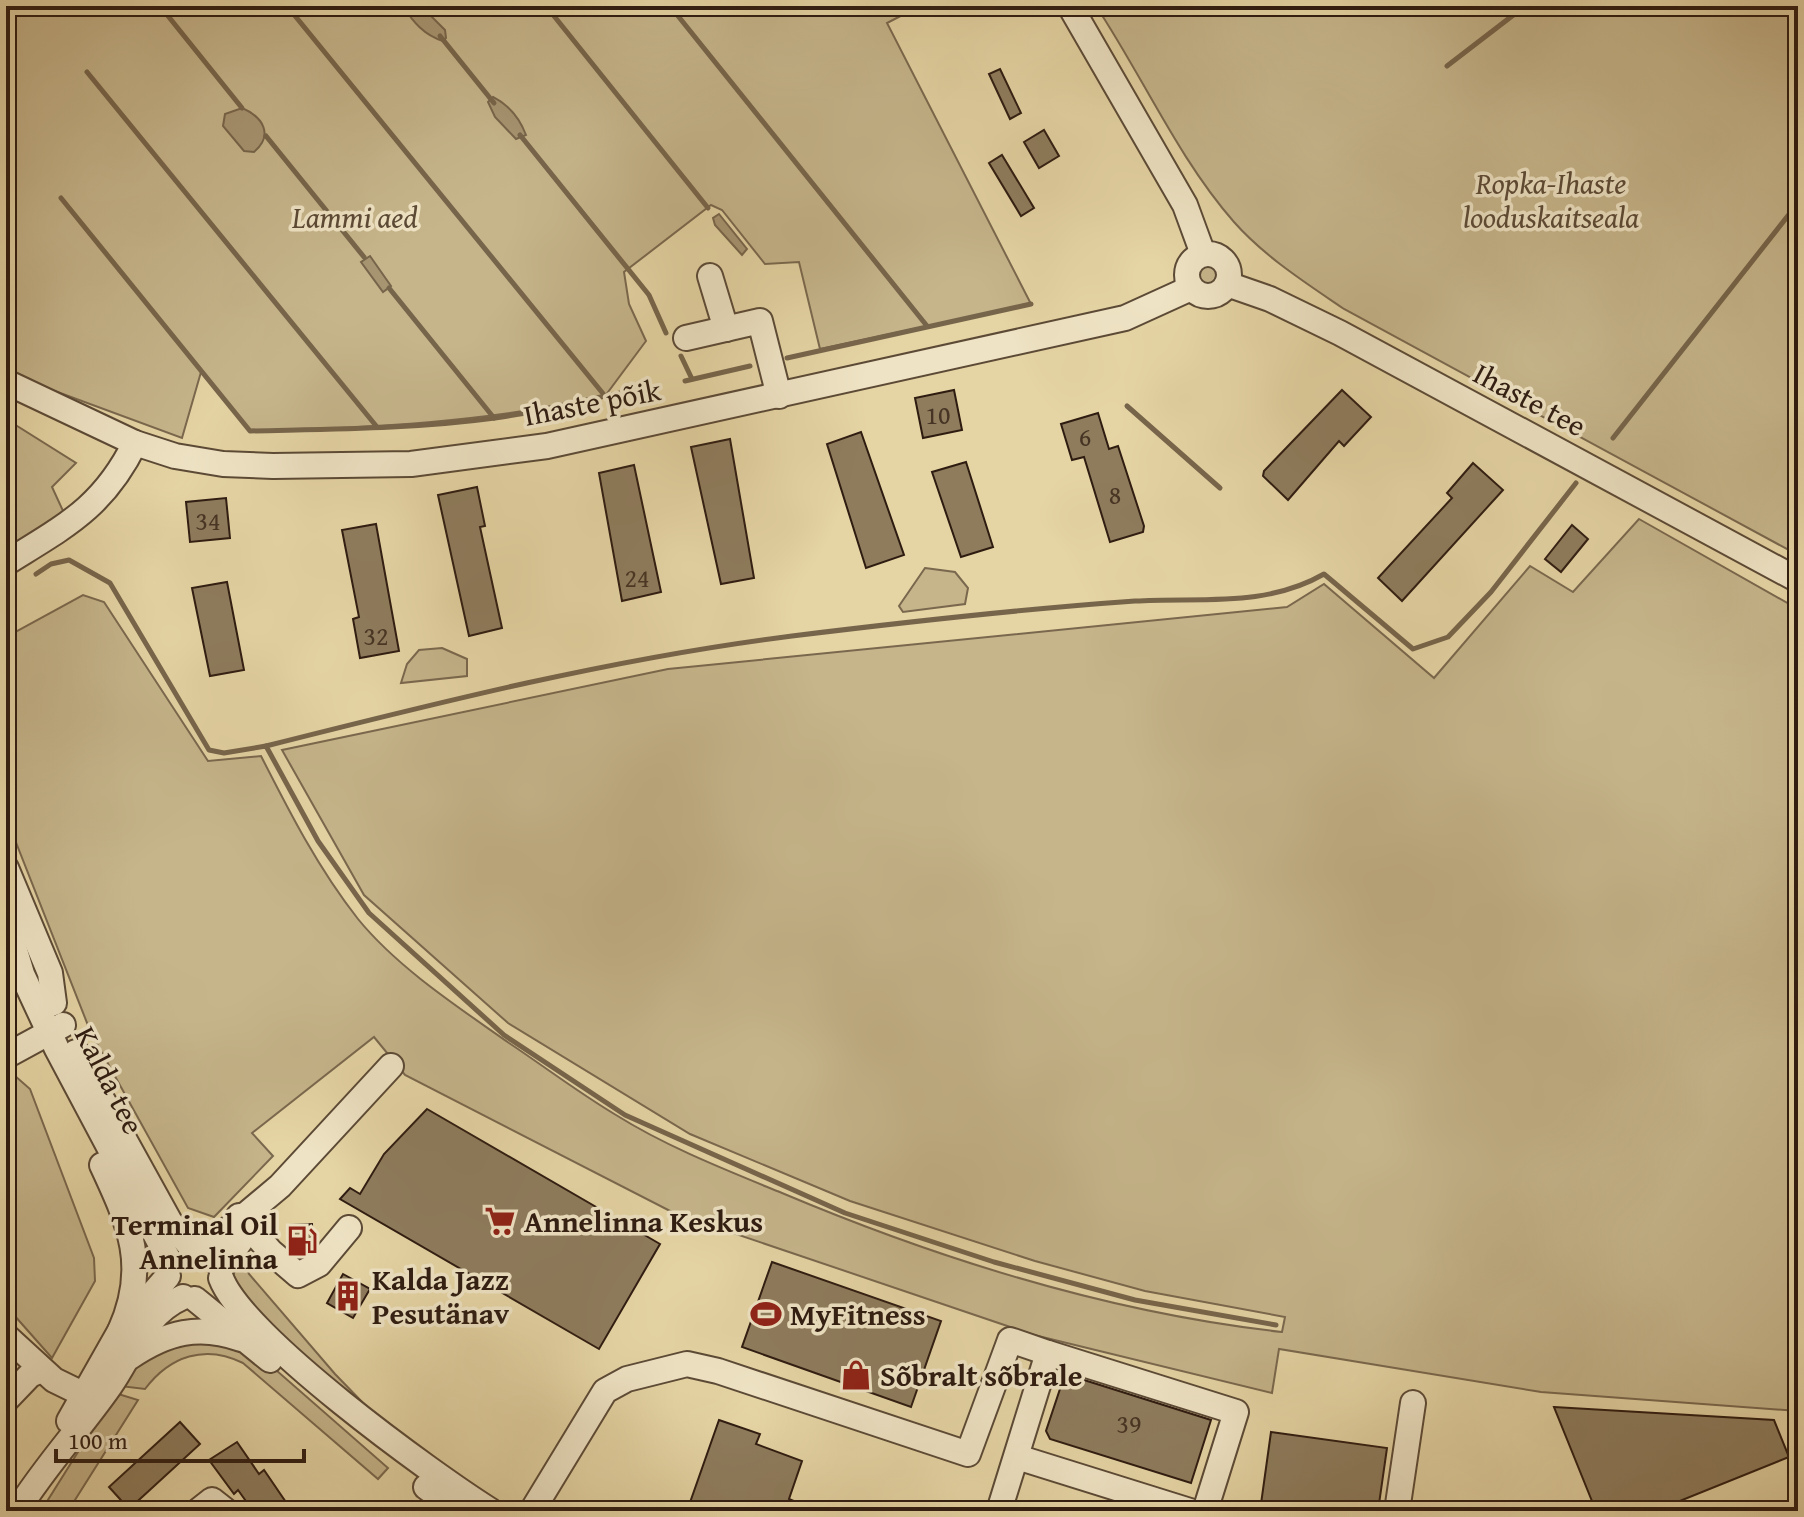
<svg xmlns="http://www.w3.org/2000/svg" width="1804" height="1517" font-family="'Gentium Book Plus',serif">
	<rect width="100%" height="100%" fill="#e5d4a4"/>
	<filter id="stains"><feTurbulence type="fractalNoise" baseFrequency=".0025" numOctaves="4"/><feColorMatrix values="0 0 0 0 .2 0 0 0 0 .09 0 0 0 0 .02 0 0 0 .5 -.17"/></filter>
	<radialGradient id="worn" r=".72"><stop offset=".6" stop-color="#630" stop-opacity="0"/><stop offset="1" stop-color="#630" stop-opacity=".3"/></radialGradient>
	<g fill="#c6b58b" stroke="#7a684e" stroke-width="2">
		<path d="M 6,6 L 920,6 L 887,23 L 1031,304 L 820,349 L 799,262 L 765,264 L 722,210 L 711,205 L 624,272 L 629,304 L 646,341 L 605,396 C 487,422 371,428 250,431 L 201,372 L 182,438 L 6,373 Z"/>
		<path d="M 1096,6 L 1798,6 L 1798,555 L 1344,309 C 1306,283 1265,257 1234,222 C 1178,158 1143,77 1096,6 Z"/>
		<circle cx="1207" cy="276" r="16"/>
		<path d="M 6,419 L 76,463 L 52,487 L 64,513 L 6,550 Z"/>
		<path d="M 1639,519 L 1798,609 L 1798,1411 L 1541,1392 L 1279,1349 L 1272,1393 L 1034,1335 L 674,1213 L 405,1075 L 374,1037 L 252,1133 L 273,1156 L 214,1217 L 188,1208 L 91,1033 L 6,817 L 6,637 L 83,595 L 104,602 L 208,761 L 261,756 C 290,813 318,868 358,919 C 398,968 458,1007 509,1043 C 545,1067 579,1093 616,1115 C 667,1147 726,1170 782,1193 C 941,1260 1110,1313 1282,1332 L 1285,1317 L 1145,1291 L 1035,1261 L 850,1201 L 690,1134 L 508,1023 L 364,895 L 282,750 L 668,669 L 1287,607 L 1324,584 L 1434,678 L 1530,566 L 1573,592 Z"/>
		<path d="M 925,568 L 955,572 L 968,588 L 965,604 L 903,612 L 899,606 Z"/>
		<path d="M 442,648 L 467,659 L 467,676 L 401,683 L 407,664 L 419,650 Z"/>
		<path d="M 6,1068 L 30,1089 L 94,1258 L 95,1281 L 52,1358 L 6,1306 Z"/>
		<path d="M 242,1256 L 249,1274 L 335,1374 L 367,1407 L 410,1441 L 408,1446 L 248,1306 L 233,1275 Z"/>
		<path d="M 219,1339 L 268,1363 L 388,1468 L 378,1479 L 243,1363 C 205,1344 170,1356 145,1389 L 120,1386 C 152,1341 169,1345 219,1339 Z"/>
		<path d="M 115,1393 L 138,1400 L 68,1511 L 41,1511 Z"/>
	</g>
	<g fill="#a79572" stroke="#77654b" stroke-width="2">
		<path d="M 403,6 L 421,6 L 445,30 L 446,38 L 443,41 C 424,35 413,22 403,6 Z"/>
		<path d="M 493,97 C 509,105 520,119 526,135 L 516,139 L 495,117 L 488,102 Z"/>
		<path d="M 242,108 C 263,117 274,135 254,152 L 244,151 L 223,126 L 225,114 Z"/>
		<path d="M 719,214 L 747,249 L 742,255 L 715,225 L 713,218 Z"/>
		<path d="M 370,256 L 391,286 L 383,292 L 361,262 Z"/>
	</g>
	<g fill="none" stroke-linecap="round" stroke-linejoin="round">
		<g stroke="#77654b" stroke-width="5">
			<path d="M 160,6 L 242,108"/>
			<path d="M 287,6 L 605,396"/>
			<path d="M 546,6 L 708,208"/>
			<path d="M 670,6 L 927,326"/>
			<path d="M 440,36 L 494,103"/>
			<path d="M 1447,66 L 1525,6"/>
			<path d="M 87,72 L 377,427"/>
			<path d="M 520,135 L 649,295 L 666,333"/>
			<path d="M 266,136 L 364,257"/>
			<path d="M 61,198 L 250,431 C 331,429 414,429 495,418 C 545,411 595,397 645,388"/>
			<path d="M 389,288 L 494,418"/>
			<path d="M 681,356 L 692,379"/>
			<path d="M 787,358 L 1031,304"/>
			<path d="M 685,381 L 750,366"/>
			<path d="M 1127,406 L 1220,488"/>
			<path d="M 1613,438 L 1798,203"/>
			<path d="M 36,574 L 51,564 L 69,560 L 110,583 L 209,750 L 224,753 L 266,746 L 318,841 L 369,913 L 504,1035 L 625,1115 L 845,1213 L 994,1262 L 1135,1300 L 1276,1325"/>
			<path d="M 6,594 L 12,590"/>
			<path d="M 266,746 C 440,702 615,658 792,636 C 906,622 1021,609 1135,601 C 1199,597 1265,608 1324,574 L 1413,649 L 1448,637 L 1491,592 L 1576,483"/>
		</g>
	</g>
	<g fill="#8e7c5d" stroke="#2f1c11" stroke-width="2">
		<path d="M 1000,69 L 1021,113 L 1010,119 L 989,74 Z"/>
		<path d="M 1044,130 L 1059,156 L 1039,168 L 1024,142 Z"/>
		<path d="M 1002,155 L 1034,208 L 1021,216 L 989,163 Z"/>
		<path d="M 954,390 L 962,430 L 923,438 L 915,398 Z"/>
		<path d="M 1342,390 L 1371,417 L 1344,446 L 1339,441 L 1288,500 L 1263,476 L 1264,471 Z"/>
		<path d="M 1098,413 L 1109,449 L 1118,446 L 1144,526 L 1143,532 L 1110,542 L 1084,457 L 1072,460 L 1061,424 Z"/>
		<path d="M 861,432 L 904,555 L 866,568 L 827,444 Z"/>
		<path d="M 730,439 L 754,578 L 721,584 L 691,447 Z"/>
		<path d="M 966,462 L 993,547 L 961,557 L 932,472 Z"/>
		<path d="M 1473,463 L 1503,490 L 1402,601 L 1378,578 L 1452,498 L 1447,493 Z"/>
		<path d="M 634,465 L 661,592 L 622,601 L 599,473 Z"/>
		<path d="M 477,487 L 485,526 L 480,527 L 502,628 L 469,636 L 438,495 Z"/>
		<path d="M 226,498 L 230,538 L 190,542 L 186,502 Z"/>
		<path d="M 376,524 L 399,651 L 360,658 L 353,619 L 359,617 L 342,530 Z"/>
		<path d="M 1572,525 L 1588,539 L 1561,572 L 1545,559 Z"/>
		<path d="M 227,582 L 244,670 L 210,676 L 192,588 Z"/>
		<path d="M 427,1109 L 660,1244 L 599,1349 L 340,1199 L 350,1188 L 360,1194 L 384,1154 Z"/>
		<path d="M 312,1224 L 313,1248 L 300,1257 L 291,1249 L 290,1225 Z"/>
		<path d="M 772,1262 L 941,1321 L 911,1407 L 742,1347 Z"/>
		<path d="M 343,1274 L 370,1289 L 353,1318 L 327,1303 Z"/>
		<path d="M 1065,1374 L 1211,1420 L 1191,1483 L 1050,1439 L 1046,1431 Z"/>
		<path d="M 1554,1407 L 1774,1420 L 1789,1457 L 1655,1511 L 1596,1511 Z"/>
		<path d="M 719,1420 L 760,1434 L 756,1444 L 802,1461 L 789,1499 L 817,1511 L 687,1511 Z"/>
		<path d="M 180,1422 L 200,1444 L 129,1509 L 109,1487 Z"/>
		<path d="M 1271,1432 L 1387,1448 L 1378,1511 L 1260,1511 Z"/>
		<path d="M 237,1442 L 259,1474 L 264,1470 L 292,1511 L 253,1511 L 238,1490 L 234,1494 L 209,1460 Z"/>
	</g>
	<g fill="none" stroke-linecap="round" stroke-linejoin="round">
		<g stroke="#5c4a36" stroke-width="28">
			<g id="minor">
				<path d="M 1070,6 L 1185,205 L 1203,254"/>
				<circle cx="1208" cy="275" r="21"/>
				<path d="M 710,276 L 726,329"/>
				<path d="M 1227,284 L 1270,299 L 1340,333 L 1798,580"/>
				<path d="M 686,338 L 760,321 L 779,396"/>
				<path d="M 6,382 L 135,443 L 175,456 L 223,464 L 273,466 L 411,464 L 547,446 L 1125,318 L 1191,288"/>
				<path d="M 6,563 C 65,526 103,508 135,443"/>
				<path d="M 6,868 L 50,973 L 54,1003"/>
				<path d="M 6,920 L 22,974 L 57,1049 L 170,1262"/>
				<path d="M 76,1052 L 170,1222 L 190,1246"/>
				<path d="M 6,1056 L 63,1025"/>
				<path d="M 102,1165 C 130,1225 149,1267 120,1331"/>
				<path d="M 239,1216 L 271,1252 L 298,1275 L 319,1264 L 349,1228"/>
				<path d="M 206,1248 L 280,1186 L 391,1066"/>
				<path d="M 221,1268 L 257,1218"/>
				<path d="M 221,1278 C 243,1337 432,1474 491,1511"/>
				<path d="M 195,1299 L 270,1360"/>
				<path d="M 6,1336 L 54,1380 L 95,1400"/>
				<path d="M 130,1357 C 167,1332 199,1324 241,1339"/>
				<path d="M 6,1400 L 30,1375 L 41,1370"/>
				<path d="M 69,1421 L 120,1331 L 168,1276"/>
				<path d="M 1017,1457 L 1190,1511"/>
				<path d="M 426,1487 L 459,1511"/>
				<path d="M 17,1511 C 45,1466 80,1429 110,1386 C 133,1353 144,1314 183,1297"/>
				<path d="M 198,1511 L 212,1500 L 226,1511"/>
				<path d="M 532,1511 L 605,1391 L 627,1379 L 687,1364 L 718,1371 L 968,1454 L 1010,1340 L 1048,1353"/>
				<path d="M 999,1511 L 1048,1353 L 1236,1412 L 1205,1511"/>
				<path d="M 1397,1511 L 1413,1403"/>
			</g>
		</g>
		<use href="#minor" stroke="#eee3c4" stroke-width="24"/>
	</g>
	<defs>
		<g id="supermarket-bare" transform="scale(2.4)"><path d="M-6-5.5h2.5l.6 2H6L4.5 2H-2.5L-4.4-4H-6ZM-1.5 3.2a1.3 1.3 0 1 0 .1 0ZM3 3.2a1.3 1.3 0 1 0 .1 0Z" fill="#8f2418" stroke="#eee3c4" stroke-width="2.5" paint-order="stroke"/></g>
		<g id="fuel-bare" transform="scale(2.4)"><path d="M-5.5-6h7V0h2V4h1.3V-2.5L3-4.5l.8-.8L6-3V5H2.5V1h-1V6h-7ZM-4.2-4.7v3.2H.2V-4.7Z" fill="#8f2418" stroke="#eee3c4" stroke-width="2.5" paint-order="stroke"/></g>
		<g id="building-bare" transform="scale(2.4)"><path d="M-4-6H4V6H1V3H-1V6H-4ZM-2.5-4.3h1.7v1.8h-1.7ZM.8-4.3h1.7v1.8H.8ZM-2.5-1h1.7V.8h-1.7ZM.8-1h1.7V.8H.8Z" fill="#8f2418" stroke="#eee3c4" stroke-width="2.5" paint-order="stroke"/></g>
		<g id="stadium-bare" transform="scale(2.4)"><path d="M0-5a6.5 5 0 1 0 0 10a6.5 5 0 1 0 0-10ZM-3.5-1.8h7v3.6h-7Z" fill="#8f2418" stroke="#eee3c4" stroke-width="2.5" paint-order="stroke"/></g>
		<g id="shop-bare" transform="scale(2.4)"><path d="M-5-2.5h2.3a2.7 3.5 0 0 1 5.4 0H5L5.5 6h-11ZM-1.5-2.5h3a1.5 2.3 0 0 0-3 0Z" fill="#8f2418" stroke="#eee3c4" stroke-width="2.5" paint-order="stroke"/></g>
	</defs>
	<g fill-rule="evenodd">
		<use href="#supermarket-bare" x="500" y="1221"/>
		<use href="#fuel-bare" x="302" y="1241"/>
		<use href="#building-bare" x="348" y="1296"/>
		<use href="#stadium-bare" x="766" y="1314"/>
		<use href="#shop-bare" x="856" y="1375"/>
	</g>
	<g text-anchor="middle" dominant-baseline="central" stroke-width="7" stroke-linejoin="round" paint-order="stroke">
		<g font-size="26" fill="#473424">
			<text x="938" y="414">10</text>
			<text x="1085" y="436">6</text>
			<text x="1115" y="494">8</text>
			<text x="208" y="520">34</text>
			<text x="637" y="577">24</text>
			<text x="376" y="635">32</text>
			<text x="1129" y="1423">39</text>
		</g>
		<g font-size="30" font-style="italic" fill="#5c4a36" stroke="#eee3c4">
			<text x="1551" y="183">Ropka-Ihaste<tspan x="1551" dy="34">looduskaitseala</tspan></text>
			<text x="355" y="217">Lammi aed</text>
		</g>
		<g font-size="30" fill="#2f1c11" stroke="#eee3c4">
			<text transform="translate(1530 399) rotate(28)">Ihaste tee</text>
			<text transform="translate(592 402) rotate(-11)">Ihaste põik</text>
			<text transform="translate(110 1080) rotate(63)">Kalda tee</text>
		</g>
		<g font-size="30" font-weight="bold" fill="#2f1c11" stroke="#eee3c4" text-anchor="start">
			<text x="524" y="1221">Annelinna Keskus</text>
			<text x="278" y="1224" text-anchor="end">Terminal Oil<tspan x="278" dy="34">Annelinna</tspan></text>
			<text x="372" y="1279">Kalda Jazz<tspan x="372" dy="34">Pesutänav</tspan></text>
			<text x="790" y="1314">MyFitness</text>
			<text x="880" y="1375">Sõbralt sõbrale</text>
		</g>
	</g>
	<rect width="1804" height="1517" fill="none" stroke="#e5d4a4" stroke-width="32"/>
	<rect x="8" y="8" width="1788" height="1501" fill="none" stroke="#2f1c11" stroke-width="4"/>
	<rect x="16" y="16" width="1772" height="1485" fill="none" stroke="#2f1c11" stroke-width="2"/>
	<path d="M56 1449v12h248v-12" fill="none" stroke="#2f1c11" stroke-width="4"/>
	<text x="68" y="1449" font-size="24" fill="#2f1c11" stroke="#eee3c4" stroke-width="6" paint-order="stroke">100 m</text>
	<rect width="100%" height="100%" filter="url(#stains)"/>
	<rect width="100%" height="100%" fill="url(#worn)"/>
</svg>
